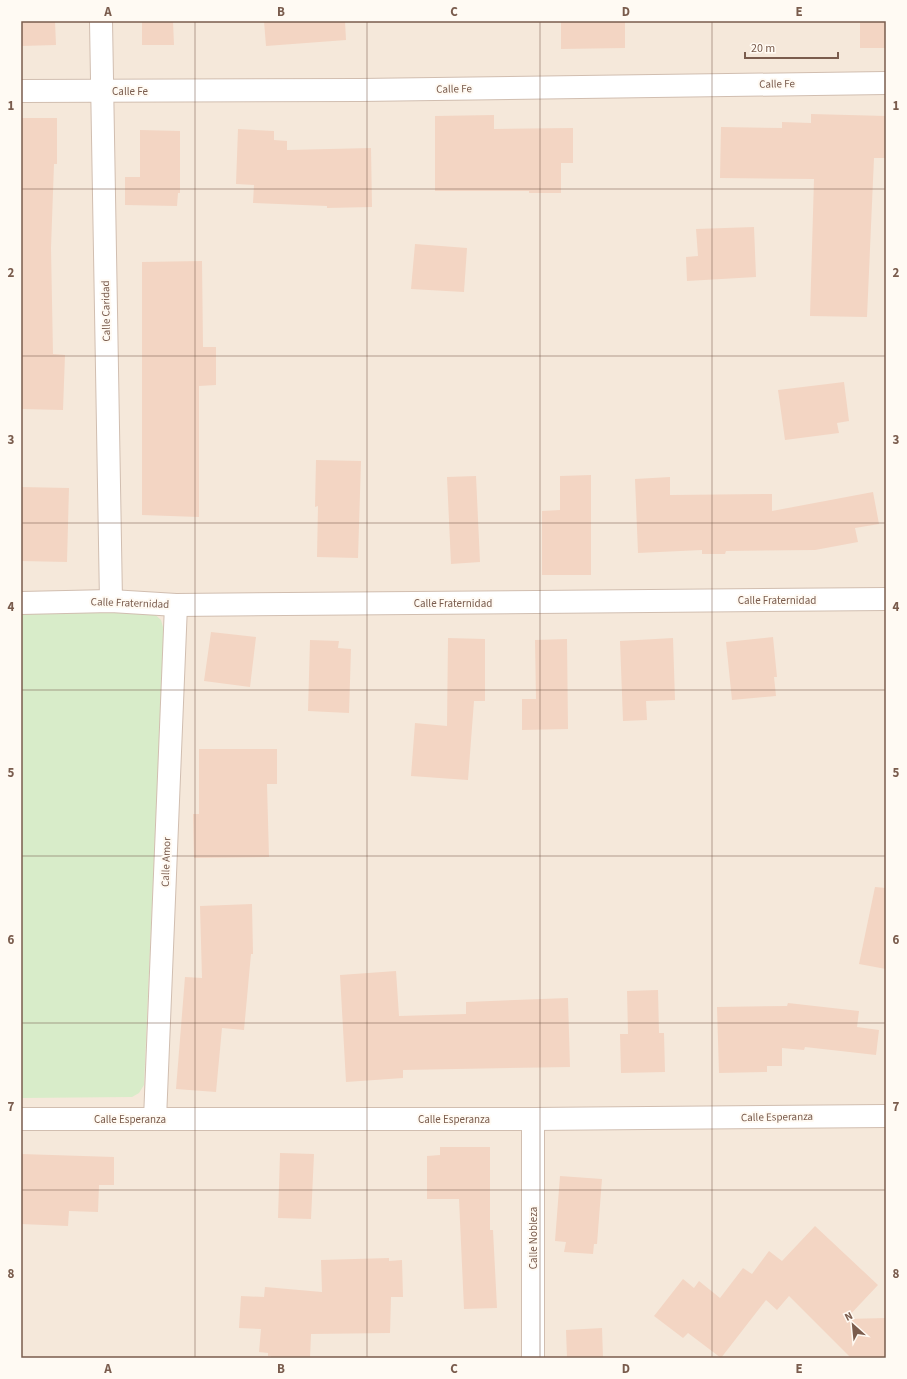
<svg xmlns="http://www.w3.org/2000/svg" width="907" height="1379" font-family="'Source Sans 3',sans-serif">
	<rect width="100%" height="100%" fill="#fdf6ec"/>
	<rect fill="#f5e8da" x="21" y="21" width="865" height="1337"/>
	<path fill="#d8ecc9" d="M 151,611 L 161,620 L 164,631 L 144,1085 L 139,1093 L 132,1097 L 21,1098 L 21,612 Z"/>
	<g fill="#f3d5c3">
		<path d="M 21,21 L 55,21 L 56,45 L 21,46 Z"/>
		<path d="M 142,21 L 173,21 L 174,45 L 142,45 Z"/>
		<path d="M 264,21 L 345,21 L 346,40 L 266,46 Z"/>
		<path d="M 561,21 L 625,21 L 625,48 L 561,49 Z"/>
		<rect x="860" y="21" width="26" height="27"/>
		<path d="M 811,114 L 886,116 L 886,158 L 874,158 L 867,317 L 810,316 L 814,179 L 720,178 L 721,127 L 782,128 L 782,122 L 811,123 Z"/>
		<path d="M 494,115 L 494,129 L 573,128 L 573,163 L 561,163 L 561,193 L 529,193 L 529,191 L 435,191 L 435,116 Z"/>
		<path d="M 21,118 L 57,118 L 57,164 L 54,164 L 51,248 L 53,354 L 65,355 L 63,410 L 21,409 Z"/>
		<path d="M 238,129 L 274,131 L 274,140 L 287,141 L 287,150 L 371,148 L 372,207 L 327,208 L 327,206 L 253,203 L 254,185 L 236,184 Z"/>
		<path d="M 140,130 L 180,131 L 180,193 L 178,193 L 177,206 L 125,205 L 125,177 L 140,177 Z"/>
		<path d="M 754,227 L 756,277 L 687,281 L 686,257 L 698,256 L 696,229 Z"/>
		<path d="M 415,244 L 467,248 L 464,292 L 411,289 Z"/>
		<path d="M 202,261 L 203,347 L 216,347 L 216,385 L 199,386 L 199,517 L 142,515 L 142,262 Z"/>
		<path d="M 844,382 L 849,421 L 837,423 L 839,433 L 785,440 L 778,390 Z"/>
		<path d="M 316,460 L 361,461 L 358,558 L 317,557 L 318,506 L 315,507 Z"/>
		<path d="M 591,475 L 591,575 L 542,575 L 542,511 L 560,510 L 560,476 Z"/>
		<path d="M 476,476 L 480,562 L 451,564 L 447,477 Z"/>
		<path d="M 670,477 L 670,495 L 772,494 L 772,511 L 873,492 L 879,524 L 855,528 L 858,542 L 815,550 L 726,551 L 725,554 L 702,554 L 702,550 L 638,553 L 635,479 Z"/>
		<path d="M 21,487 L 69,488 L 67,562 L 21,561 Z"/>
		<path d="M 211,632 L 256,637 L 250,687 L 204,681 Z"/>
		<path d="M 773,637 L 777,677 L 774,677 L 776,696 L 732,700 L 726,642 Z"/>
		<path d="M 448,638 L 485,639 L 485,701 L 474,701 L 468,780 L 411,776 L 415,723 L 447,726 Z"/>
		<path d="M 673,638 L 675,700 L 646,701 L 647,720 L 623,721 L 620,641 Z"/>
		<path d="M 567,639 L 568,729 L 522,730 L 522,699 L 536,699 L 535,640 Z"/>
		<path d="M 310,640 L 339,641 L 338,648 L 351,649 L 349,713 L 308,711 Z"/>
		<path d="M 199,749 L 277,749 L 277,784 L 267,784 L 269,857 L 194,858 L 193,814 L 199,814 Z"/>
		<path d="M 875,887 L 886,888 L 886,969 L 859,964 Z"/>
		<path d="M 252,904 L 253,954 L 251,954 L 244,1030 L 222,1028 L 216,1092 L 176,1089 L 185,977 L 202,978 L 200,906 Z"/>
		<path d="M 396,971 L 399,1016 L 466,1014 L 466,1002 L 568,998 L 570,1067 L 403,1070 L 403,1078 L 346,1082 L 340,975 Z"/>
		<path d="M 658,990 L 659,1033 L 664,1033 L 665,1072 L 621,1073 L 620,1034 L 628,1034 L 627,991 Z"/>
		<path d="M 788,1003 L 859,1011 L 857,1027 L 879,1030 L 876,1055 L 805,1047 L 804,1050 L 782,1048 L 782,1066 L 767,1066 L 767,1072 L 719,1073 L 717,1007 L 787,1006 Z"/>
		<path d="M 440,1147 L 490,1147 L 490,1230 L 493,1230 L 497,1308 L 464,1309 L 459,1199 L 427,1199 L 427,1156 L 440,1155 Z"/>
		<path d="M 280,1153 L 314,1154 L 311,1219 L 278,1218 Z"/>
		<path d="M 21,1154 L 114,1157 L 114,1185 L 99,1185 L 98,1212 L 69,1211 L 68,1226 L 21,1224 Z"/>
		<path d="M 560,1176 L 602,1179 L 597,1244 L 594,1244 L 593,1254 L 564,1252 L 566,1242 L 555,1241 Z"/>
		<path d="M 815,1226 L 878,1285 L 846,1319 L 886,1318 L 886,1358 L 851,1358 L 789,1296 L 777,1310 L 766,1300 L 721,1358 L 688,1333 L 683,1338 L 654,1316 L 683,1279 L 694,1288 L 699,1281 L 720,1298 L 743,1268 L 752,1274 L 769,1251 L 782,1261 Z"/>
		<path d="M 389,1258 L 389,1261 L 402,1260 L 403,1297 L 391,1297 L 390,1333 L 311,1334 L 310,1358 L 271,1358 L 271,1356 L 268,1356 L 268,1353 L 259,1352 L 261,1329 L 239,1328 L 241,1296 L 264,1297 L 265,1287 L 322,1292 L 321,1260 Z"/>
		<path d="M 602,1328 L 603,1358 L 567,1358 L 566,1330 Z"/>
	</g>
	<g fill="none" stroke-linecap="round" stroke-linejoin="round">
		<g stroke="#d1beb0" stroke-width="24">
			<g id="minor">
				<path d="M 101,21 L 111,601"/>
				<path d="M 21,91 L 360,90 L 886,83"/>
				<path d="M 21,603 L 111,601 L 176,605 L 886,599"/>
				<path d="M 21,1119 L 533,1119 L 886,1116"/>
				<path d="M 155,1119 L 176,605"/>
				<path d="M 533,1358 L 533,1119"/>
			</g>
		</g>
		<use href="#minor" stroke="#fff" stroke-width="22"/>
	</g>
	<path fill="none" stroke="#7a5c4d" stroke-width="1" stroke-opacity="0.55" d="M 195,21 L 195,1358M 367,21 L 367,1358M 540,21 L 540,1358M 712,21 L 712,1358M 21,189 L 886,189M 21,356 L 886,356M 21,523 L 886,523M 21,690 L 886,690M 21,856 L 886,856M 21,1023 L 886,1023M 21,1190 L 886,1190"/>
	<g text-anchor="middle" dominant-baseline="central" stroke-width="4" stroke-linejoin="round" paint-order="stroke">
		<g font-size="11" fill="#7a5c4d" stroke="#fffaf3">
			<text transform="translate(777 84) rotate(-1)">Calle Fe</text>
			<text transform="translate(454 89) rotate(-1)">Calle Fe</text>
			<text x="130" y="91">Calle Fe</text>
			<text transform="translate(106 311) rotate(-91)">Calle Caridad</text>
			<text x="777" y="600">Calle Fraternidad</text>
			<text transform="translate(130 603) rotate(2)">Calle Fraternidad</text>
			<text x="453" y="603">Calle Fraternidad</text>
			<text transform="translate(166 862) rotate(-88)">Calle Amor</text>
			<text transform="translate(777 1117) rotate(-1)">Calle Esperanza</text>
			<text x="130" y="1119">Calle Esperanza</text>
			<text x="454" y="1119">Calle Esperanza</text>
			<text transform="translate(533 1238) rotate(-90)">Calle Nobleza</text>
		</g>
	</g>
	<rect width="907" height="1379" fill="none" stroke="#fffaf3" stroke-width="44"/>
	<g transform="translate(853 1325) rotate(333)" stroke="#fffaf3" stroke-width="3" paint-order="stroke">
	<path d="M0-3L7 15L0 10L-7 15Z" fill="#7a5c4d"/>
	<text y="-6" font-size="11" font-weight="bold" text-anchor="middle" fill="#7a5c4d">N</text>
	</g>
	<path d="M745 52v6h93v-6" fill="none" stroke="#7a5c4d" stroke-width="2"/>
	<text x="751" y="52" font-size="12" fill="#7a5c4d" stroke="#fffaf3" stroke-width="3" paint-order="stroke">20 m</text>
	<rect x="22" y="22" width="863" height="1335" fill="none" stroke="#7a5c4d" stroke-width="1.5"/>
	<g font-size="13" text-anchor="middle" font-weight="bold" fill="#7a5c4d">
		<text x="108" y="16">A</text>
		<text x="281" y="16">B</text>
		<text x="454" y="16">C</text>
		<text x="626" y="16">D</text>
		<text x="799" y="16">E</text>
		<text x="11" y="110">1</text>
		<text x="896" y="110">1</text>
		<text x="11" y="277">2</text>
		<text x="896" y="277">2</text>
		<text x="11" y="444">3</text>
		<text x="896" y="444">3</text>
		<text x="11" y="611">4</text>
		<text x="896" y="611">4</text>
		<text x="11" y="777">5</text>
		<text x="896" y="777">5</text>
		<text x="11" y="944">6</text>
		<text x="896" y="944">6</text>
		<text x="11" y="1111">7</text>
		<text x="896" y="1111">7</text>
		<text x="11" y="1278">8</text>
		<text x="896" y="1278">8</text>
		<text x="108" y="1373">A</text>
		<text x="281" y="1373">B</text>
		<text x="454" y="1373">C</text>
		<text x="626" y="1373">D</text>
		<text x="799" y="1373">E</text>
	</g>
</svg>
